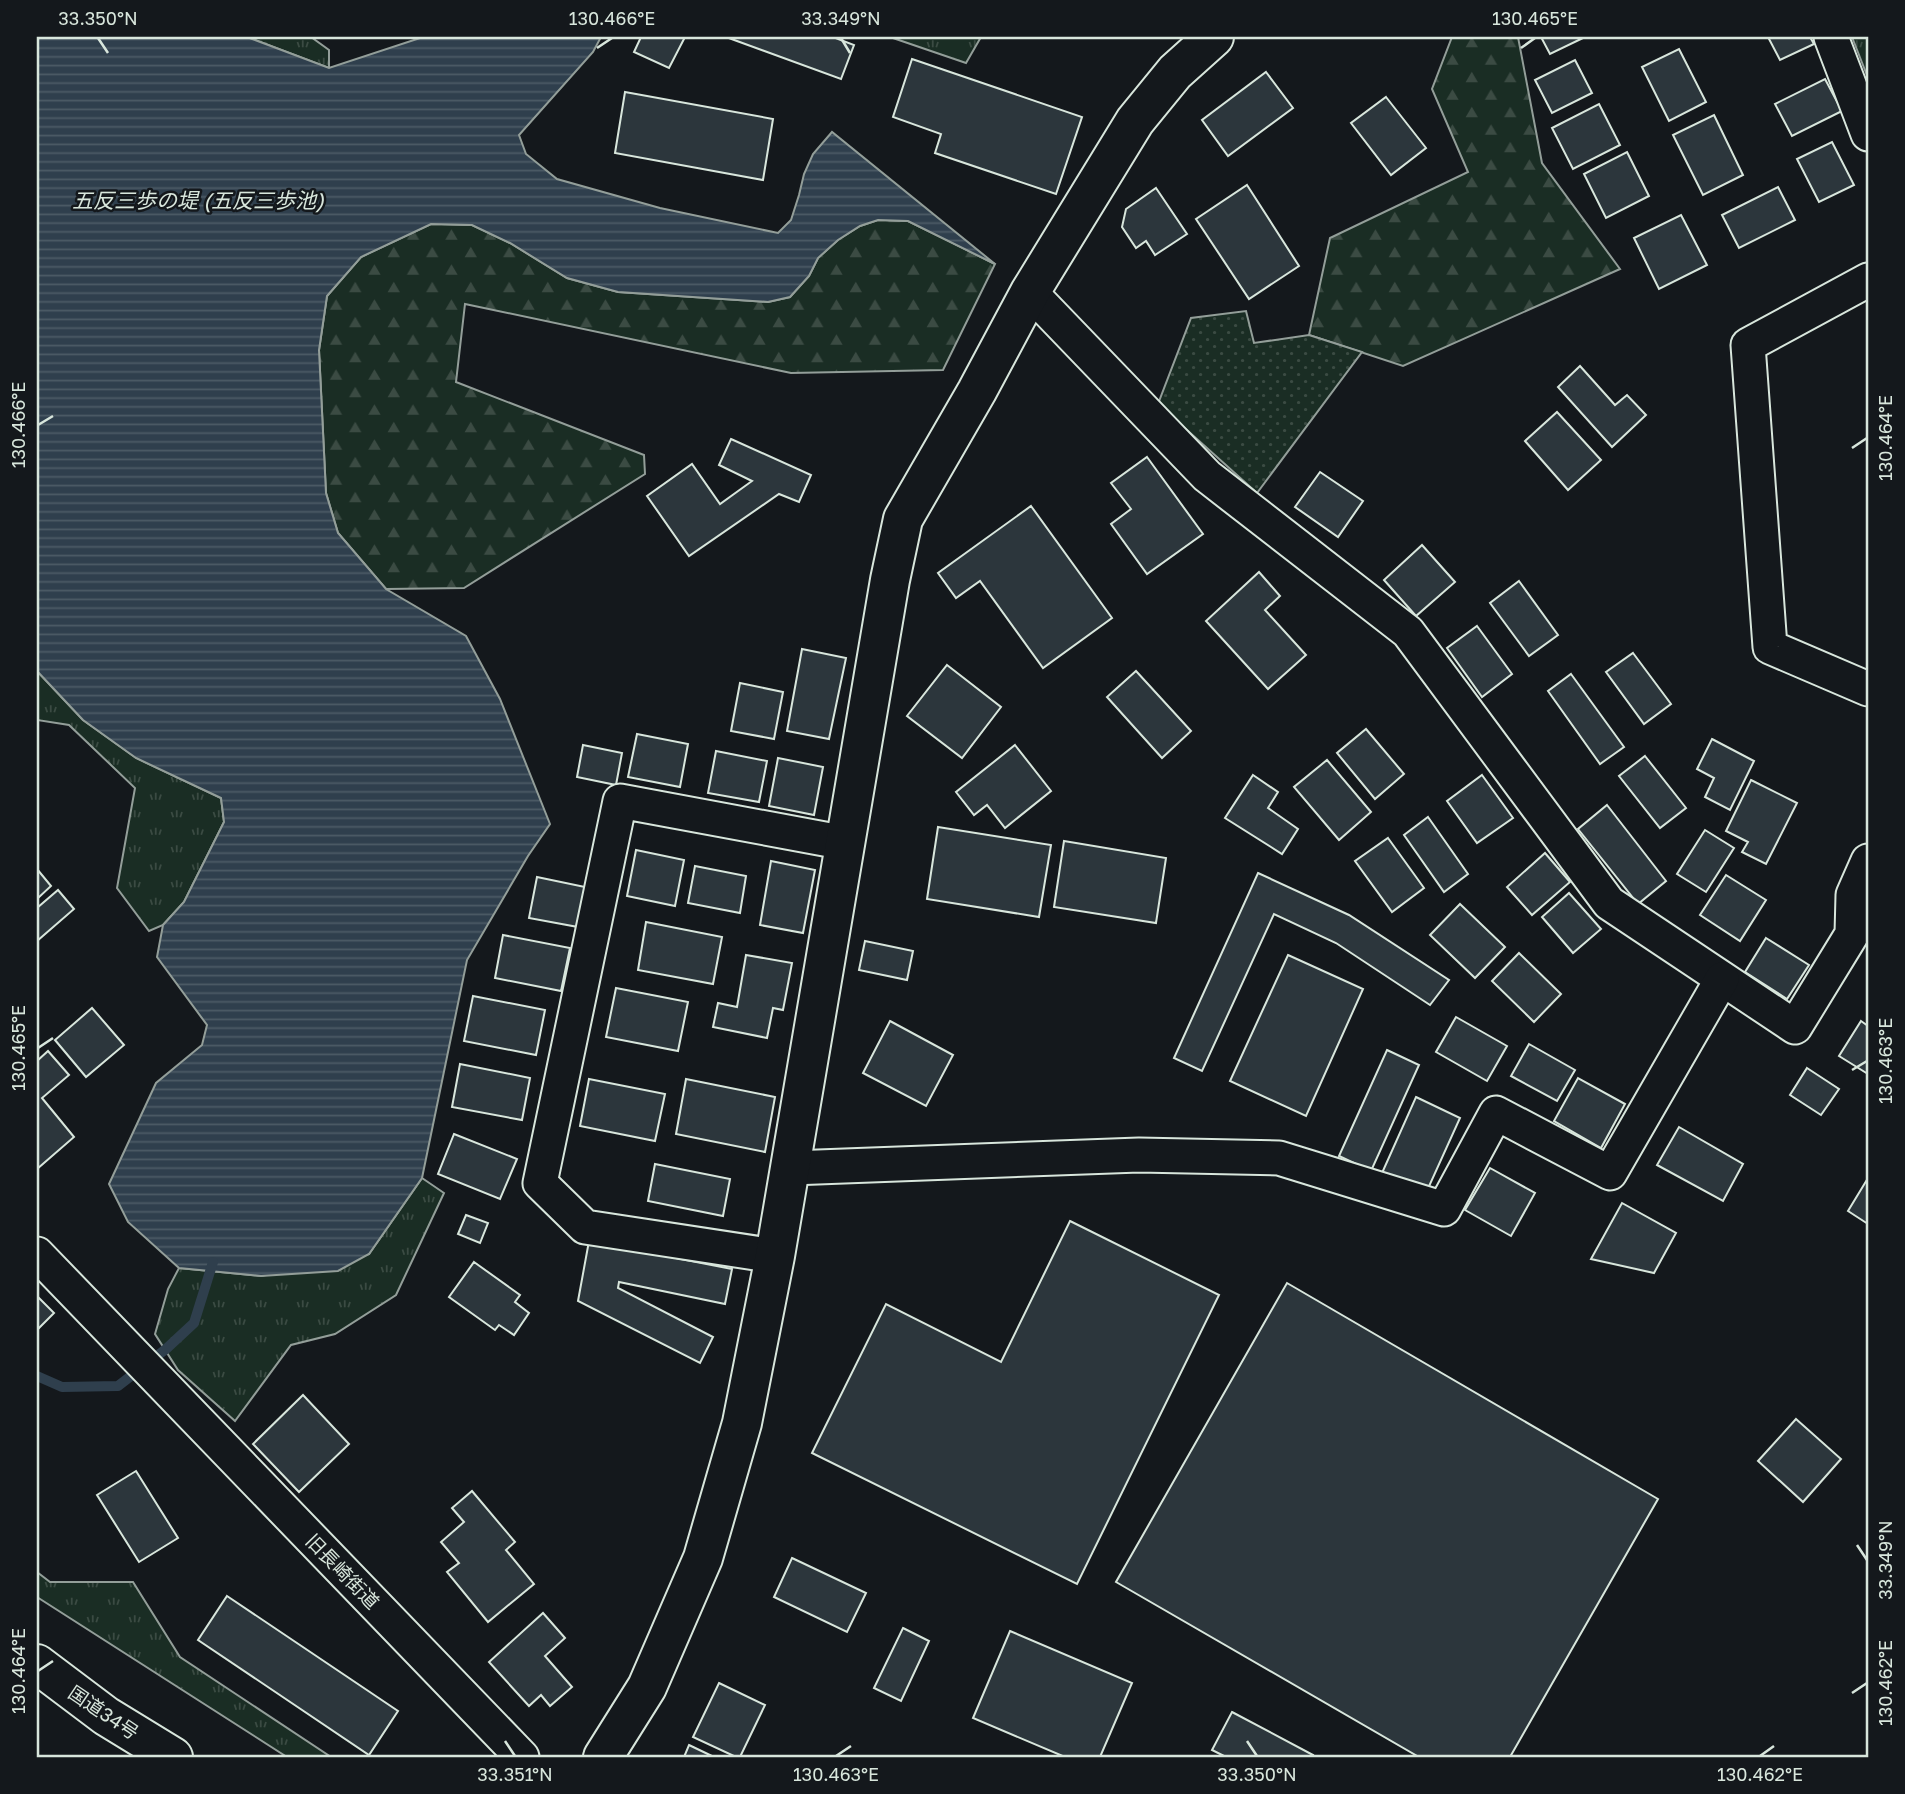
<svg xmlns="http://www.w3.org/2000/svg" width="1905" height="1794" font-family="'Golos Text','Noto Sans JP',sans-serif">
	<defs>
		<pattern id="grass-tufts" width="24" height="20" patternUnits="userSpaceOnUse" patternTransform="scale(1.75)"><rect width="24" height="20" fill="#1a2d24"/><path d="M3 7l-1-3M5 7V3M7 7l1-3M15 17l-1-3M17 17v-4M19 17l1-3" fill="none" stroke="#3b4b43"/></pattern>
		<pattern id="forest-firs" width="22" height="20" patternUnits="userSpaceOnUse" patternTransform="scale(1.75)"><rect width="22" height="20" fill="#1a2d24"/><path d="M5 1l3.5 6h-7zM16 11l3.5 6h-7z" fill="#3b4b43"/></pattern>
		<pattern id="park-dots" width="8" height="8" patternUnits="userSpaceOnUse" patternTransform="scale(1.75)"><rect width="8" height="8" fill="#1a2d24"/><path d="M2 2h.1M6 6h.1" fill="none" stroke="#3b4b43" stroke-width="1.8" stroke-linecap="round"/></pattern>
		<pattern id="water-rules" width="6" height="5" patternUnits="userSpaceOnUse" patternTransform="scale(1.75)"><rect width="6" height="5" fill="#2f3f4d"/><path d="M0 2.5h6" fill="none" stroke="#4c5b66"/></pattern>
	</defs>
	<rect width="100%" height="100%" fill="#14181c"/>
	<g fill="url(#grass-tufts)" stroke="#939e99" stroke-width="2">
		<path d="M 247,37 L 311,37 L 329,50 L 329,68 Z"/>
		<path d="M 890,37 L 981,37 L 966,63 Z"/>
		<path d="M 1852,37 L 1868,37 L 1868,78 Z"/>
		<path d="M 37,671 L 83,720 L 136,758 L 221,798 L 224,822 L 184,902 L 163,925 L 149,931 L 117,888 L 135,788 L 69,725 L 37,720 Z"/>
		<path d="M 422,1178 L 444,1193 L 396,1295 L 335,1334 L 291,1345 L 235,1421 L 178,1370 L 155,1334 L 168,1289 L 179,1268 L 261,1276 L 369,1254 Z"/>
		<path d="M 37,1572 L 50,1582 L 133,1582 L 180,1657 L 331,1757 L 287,1757 L 37,1597 Z"/>
	</g>
	<g fill="url(#forest-firs)" stroke="#939e99" stroke-width="2">
		<path d="M 1452,37 L 1518,37 L 1542,163 L 1620,269 L 1403,366 L 1309,335 L 1330,238 L 1468,172 L 1432,89 Z"/>
		<path d="M 878,220 L 908,221 L 995,264 L 943,370 L 791,373 L 465,304 L 456,382 L 644,455 L 645,474 L 464,588 L 386,589 L 338,533 L 326,493 L 319,350 L 327,296 L 361,257 L 431,224 L 472,225 L 510,243 L 567,278 L 618,292 L 768,302 L 790,297 L 809,276 L 818,258 L 838,240 L 860,226 Z"/>
	</g>
	<path fill="url(#park-dots)" stroke="#939e99" stroke-width="2" d="M 1246,311 L 1254,343 L 1309,335 L 1362,352 L 1257,493 L 1158,404 L 1191,318 Z"/>
	<path fill="url(#water-rules)" stroke="#939e99" stroke-width="2" d="M 37,37 L 247,37 L 329,68 L 423,37 L 601,37 L 593,52 L 519,135 L 526,154 L 557,179 L 660,208 L 778,233 L 791,220 L 799,195 L 804,174 L 813,154 L 832,132 L 995,264 L 908,221 L 878,220 L 860,226 L 838,240 L 818,258 L 809,276 L 790,297 L 768,302 L 618,292 L 567,278 L 510,243 L 472,225 L 431,224 L 361,257 L 327,296 L 319,350 L 326,493 L 338,533 L 386,589 L 466,636 L 500,699 L 550,824 L 528,856 L 467,960 L 422,1178 L 369,1254 L 338,1271 L 261,1276 L 179,1268 L 128,1222 L 109,1184 L 156,1083 L 202,1045 L 207,1025 L 157,957 L 163,925 L 184,902 L 224,822 L 221,798 L 136,758 L 83,720 L 37,671 Z"/>
	<g fill="none" stroke-linecap="round" stroke-linejoin="round">
		<path stroke="#2f3f4d" stroke-width="10" d="M 37,1376 L 62,1387 L 118,1386 L 166,1349 L 194,1323 L 213,1262"/>
	</g>
	<g fill="#2c363c" stroke="#d8e6dc" stroke-width="2">
		<path d="M 641,37 L 685,37 L 669,68 L 634,52 Z"/>
		<path d="M 726,37 L 833,37 L 854,45 L 841,79 Z"/>
		<path d="M 1541,37 L 1585,37 L 1550,54 Z"/>
		<path d="M 1768,37 L 1810,37 L 1814,44 L 1780,60 Z"/>
		<path d="M 1679,49 L 1706,102 L 1669,121 L 1642,67 Z"/>
		<path d="M 912,59 L 1082,117 L 1056,194 L 935,153 L 941,134 L 893,117 Z"/>
		<path d="M 1575,60 L 1592,93 L 1552,113 L 1535,80 Z"/>
		<path d="M 1266,72 L 1293,108 L 1228,156 L 1202,120 Z"/>
		<path d="M 1825,79 L 1842,111 L 1792,136 L 1775,104 Z"/>
		<path d="M 625,92 L 773,119 L 763,180 L 615,153 Z"/>
		<path d="M 1386,97 L 1426,148 L 1391,175 L 1351,123 Z"/>
		<path d="M 1599,104 L 1620,145 L 1573,169 L 1552,128 Z"/>
		<path d="M 1714,115 L 1743,175 L 1703,195 L 1673,135 Z"/>
		<path d="M 1832,142 L 1854,185 L 1819,202 L 1797,159 Z"/>
		<path d="M 1627,152 L 1649,196 L 1606,218 L 1584,174 Z"/>
		<path d="M 1247,185 L 1299,266 L 1249,299 L 1196,219 Z"/>
		<path d="M 1778,187 L 1795,220 L 1739,248 L 1722,215 Z"/>
		<path d="M 1156,188 L 1187,234 L 1155,255 L 1146,241 L 1136,248 L 1122,227 L 1126,209 Z"/>
		<path d="M 1681,215 L 1707,265 L 1659,289 L 1634,238 Z"/>
		<path d="M 1580,366 L 1615,405 L 1627,395 L 1646,415 L 1612,447 L 1558,387 Z"/>
		<path d="M 1557,412 L 1601,460 L 1568,490 L 1525,441 Z"/>
		<path d="M 731,439 L 811,475 L 799,502 L 779,494 L 689,556 L 647,496 L 692,464 L 720,504 L 752,481 L 719,465 Z"/>
		<path d="M 1147,457 L 1203,534 L 1147,574 L 1111,524 L 1131,509 L 1111,483 Z"/>
		<path d="M 1320,472 L 1363,501 L 1338,537 L 1295,507 Z"/>
		<path d="M 1031,506 L 1112,618 L 1043,668 L 980,581 L 956,598 L 938,573 Z"/>
		<path d="M 1422,545 L 1455,582 L 1416,616 L 1384,580 Z"/>
		<path d="M 1259,572 L 1280,596 L 1265,610 L 1306,655 L 1268,689 L 1206,621 Z"/>
		<path d="M 1519,581 L 1558,635 L 1529,656 L 1490,603 Z"/>
		<path d="M 1477,626 L 1512,674 L 1482,697 L 1447,648 Z"/>
		<path d="M 802,649 L 846,658 L 829,739 L 787,731 Z"/>
		<path d="M 1633,653 L 1671,704 L 1644,724 L 1606,672 Z"/>
		<path d="M 947,665 L 1001,707 L 962,758 L 907,716 Z"/>
		<path d="M 1136,671 L 1191,731 L 1162,758 L 1107,697 Z"/>
		<path d="M 1571,674 L 1624,747 L 1600,764 L 1548,691 Z"/>
		<path d="M 740,683 L 783,692 L 774,739 L 731,731 Z"/>
		<path d="M 1366,729 L 1404,774 L 1375,799 L 1337,753 Z"/>
		<path d="M 637,734 L 688,744 L 680,787 L 628,777 Z"/>
		<path d="M 1712,739 L 1754,761 L 1730,810 L 1705,797 L 1714,778 L 1697,769 Z"/>
		<path d="M 583,745 L 622,753 L 616,785 L 577,777 Z"/>
		<path d="M 1015,745 L 1051,791 L 1005,828 L 987,805 L 974,815 L 956,792 Z"/>
		<path d="M 716,751 L 767,761 L 759,802 L 708,793 Z"/>
		<path d="M 1645,756 L 1686,808 L 1660,828 L 1619,776 Z"/>
		<path d="M 778,758 L 823,767 L 814,815 L 769,806 Z"/>
		<path d="M 1327,760 L 1371,812 L 1339,840 L 1294,787 Z"/>
		<path d="M 1253,775 L 1278,792 L 1268,808 L 1298,829 L 1282,854 L 1225,818 Z"/>
		<path d="M 1482,775 L 1513,818 L 1477,843 L 1447,801 Z"/>
		<path d="M 1751,780 L 1797,803 L 1766,864 L 1742,852 L 1748,842 L 1726,831 Z"/>
		<path d="M 1607,805 L 1666,881 L 1638,904 L 1578,829 Z"/>
		<path d="M 1428,817 L 1468,874 L 1444,892 L 1404,835 Z"/>
		<path d="M 938,827 L 1051,845 L 1039,917 L 927,899 Z"/>
		<path d="M 1705,830 L 1734,848 L 1706,892 L 1677,874 Z"/>
		<path d="M 1388,838 L 1424,888 L 1392,912 L 1355,861 Z"/>
		<path d="M 1064,841 L 1166,858 L 1156,923 L 1054,907 Z"/>
		<path d="M 636,850 L 684,860 L 675,906 L 627,896 Z"/>
		<path d="M 1545,853 L 1570,882 L 1532,915 L 1507,887 Z"/>
		<path d="M 771,861 L 815,870 L 803,933 L 760,925 Z"/>
		<path d="M 695,866 L 746,876 L 740,913 L 688,903 Z"/>
		<path d="M 37,869 L 51,886 L 37,899 Z"/>
		<path d="M 1258,873 L 1349,915 L 1449,980 L 1430,1005 L 1336,943 L 1274,914 L 1202,1071 L 1174,1058 Z"/>
		<path d="M 1726,875 L 1766,900 L 1740,941 L 1700,915 Z"/>
		<path d="M 537,877 L 585,887 L 578,927 L 529,918 Z"/>
		<path d="M 58,890 L 74,909 L 37,941 L 37,908 Z"/>
		<path d="M 1569,893 L 1601,929 L 1573,953 L 1542,917 Z"/>
		<path d="M 1460,904 L 1505,947 L 1475,978 L 1430,935 Z"/>
		<path d="M 646,922 L 722,937 L 713,984 L 638,970 Z"/>
		<path d="M 503,935 L 570,948 L 561,991 L 495,978 Z"/>
		<path d="M 1766,938 L 1809,965 L 1787,999 L 1745,972 Z"/>
		<path d="M 865,941 L 913,951 L 907,980 L 859,970 Z"/>
		<path d="M 1519,953 L 1561,994 L 1534,1022 L 1492,981 Z"/>
		<path d="M 746,955 L 792,963 L 783,1010 L 773,1008 L 767,1038 L 713,1027 L 718,1003 L 737,1007 Z"/>
		<path d="M 1288,955 L 1363,989 L 1306,1116 L 1230,1081 Z"/>
		<path d="M 616,988 L 688,1002 L 678,1051 L 606,1037 Z"/>
		<path d="M 473,996 L 545,1010 L 536,1055 L 464,1041 Z"/>
		<path d="M 92,1008 L 124,1045 L 86,1077 L 55,1040 Z"/>
		<path d="M 1456,1017 L 1507,1046 L 1487,1081 L 1436,1052 Z"/>
		<path d="M 890,1021 L 953,1055 L 926,1106 L 863,1073 Z"/>
		<path d="M 1861,1021 L 1868,1026 L 1868,1074 L 1839,1056 Z"/>
		<path d="M 1529,1044 L 1575,1070 L 1557,1101 L 1511,1076 Z"/>
		<path d="M 1387,1050 L 1419,1065 L 1371,1171 L 1339,1156 Z"/>
		<path d="M 48,1051 L 69,1075 L 42,1098 L 74,1137 L 37,1169 L 37,1061 Z"/>
		<path d="M 460,1064 L 530,1078 L 522,1120 L 452,1107 Z"/>
		<path d="M 1807,1068 L 1839,1089 L 1821,1115 L 1790,1095 Z"/>
		<path d="M 1578,1078 L 1625,1104 L 1601,1148 L 1554,1121 Z"/>
		<path d="M 589,1079 L 665,1094 L 655,1141 L 580,1126 Z"/>
		<path d="M 686,1079 L 775,1097 L 765,1152 L 676,1134 Z"/>
		<path d="M 1416,1097 L 1460,1118 L 1426,1193 L 1382,1173 Z"/>
		<path d="M 1679,1127 L 1743,1164 L 1723,1201 L 1657,1165 Z"/>
		<path d="M 454,1134 L 517,1159 L 500,1199 L 438,1174 Z"/>
		<path d="M 655,1164 L 730,1179 L 723,1216 L 648,1201 Z"/>
		<path d="M 1490,1168 L 1535,1193 L 1511,1236 L 1465,1210 Z"/>
		<path d="M 1868,1178 L 1868,1224 L 1848,1211 Z"/>
		<path d="M 1622,1203 L 1676,1233 L 1654,1273 L 1591,1259 Z"/>
		<path d="M 466,1215 L 488,1223 L 480,1243 L 458,1234 Z"/>
		<path d="M 1070,1221 L 1219,1295 L 1077,1584 L 812,1453 L 886,1304 L 1001,1362 Z"/>
		<path d="M 589,1241 L 732,1269 L 725,1304 L 619,1282 L 618,1288 L 713,1337 L 700,1363 L 578,1301 Z"/>
		<path d="M 474,1262 L 520,1295 L 515,1302 L 529,1313 L 514,1335 L 499,1325 L 495,1330 L 449,1297 Z"/>
		<path d="M 1287,1283 L 1658,1499 L 1510,1757 L 1419,1757 L 1116,1582 Z"/>
		<path d="M 37,1296 L 54,1313 L 37,1330 Z"/>
		<path d="M 303,1395 L 349,1444 L 299,1492 L 253,1444 Z"/>
		<path d="M 1796,1419 L 1841,1459 L 1803,1502 L 1758,1461 Z"/>
		<path d="M 136,1471 L 178,1538 L 139,1562 L 97,1495 Z"/>
		<path d="M 472,1491 L 515,1542 L 506,1550 L 534,1584 L 488,1622 L 447,1572 L 459,1563 L 441,1542 L 464,1522 L 452,1508 Z"/>
		<path d="M 792,1558 L 866,1593 L 847,1632 L 774,1597 Z"/>
		<path d="M 227,1596 L 398,1711 L 369,1755 L 198,1640 Z"/>
		<path d="M 543,1613 L 565,1638 L 545,1656 L 572,1687 L 550,1706 L 541,1695 L 529,1706 L 489,1662 Z"/>
		<path d="M 903,1628 L 929,1641 L 901,1701 L 874,1688 Z"/>
		<path d="M 1010,1631 L 1132,1683 L 1100,1757 L 1065,1757 L 973,1718 Z"/>
		<path d="M 719,1683 L 765,1705 L 740,1757 L 736,1757 L 693,1737 Z"/>
		<path d="M 1232,1712 L 1313,1755 L 1312,1757 L 1226,1757 L 1212,1750 Z"/>
		<path d="M 689,1745 L 714,1757 L 684,1757 Z"/>
	</g>
	<g fill="none" stroke-linecap="round" stroke-linejoin="round">
		<g stroke="#d8e6dc" stroke-width="37">
			<g id="minor">
				<path d="M 1831,37 L 1868,134"/>
				<path d="M 1868,280 L 1748,345 L 1770,647 L 1868,689"/>
				<path d="M 1030,292 L 1207,476 L 1408,632 L 1609,903 L 1795,1027 L 1852,934 L 1853,895 L 1868,861"/>
				<path d="M 791,1168 L 1139,1155 L 1279,1158 L 1444,1209 L 1496,1113 L 1610,1173 L 1722,979"/>
				<path d="M 37,1254 L 522,1757"/>
				<path d="M 775,1256 L 585,1227 L 540,1183 L 620,801 L 846,843"/>
			</g>
		</g>
		<g stroke="#d8e6dc" stroke-width="42">
			<path id="tertiary" d="M 603,1757 L 647,1687 L 703,1558 L 742,1423 L 775,1256 L 890,580 L 903,519 L 977,391 L 1030,292 L 1135,121 L 1175,72 L 1214,37"/>
		</g>
		<g stroke="#d8e6dc" stroke-width="42">
			<path id="trunk" d="M 37,1664 L 106,1716 L 173,1757"/>
		</g>
		<use href="#minor" stroke="#14181c" stroke-width="33"/>
		<use href="#tertiary" stroke="#14181c" stroke-width="38"/>
		<use href="#trunk" stroke="#14181c" stroke-width="38"/>
	</g>
	<path fill="none" stroke="#d8e6dc" stroke-width="2.5" d="M 98,38 L 108,53M 841,38 L 850,53M 597,48 L 612,38M 1521,48 L 1535,38M 38,425 L 53,416M 1852,448 L 1867,438M 38,1048 L 53,1038M 1852,1070 L 1867,1061M 1857,1545 L 1867,1560M 38,1671 L 53,1661M 1852,1693 L 1867,1683M 505,1741 L 515,1756M 1247,1741 L 1257,1756M 836,1756 L 851,1746M 1760,1756 L 1774,1746"/>
	<g text-anchor="middle" dominant-baseline="central" stroke-width="5" stroke-linejoin="round" paint-order="stroke">
		<g font-size="19" fill="#d8e6dc" stroke="#14181c">
			<text transform="translate(343 1571) rotate(46)">旧長崎街道</text>
			<text transform="translate(104 1712) rotate(34)">国道34号</text>
		</g>
		<g font-size="21" font-style="italic" fill="#d8e6dc" stroke="#14181c">
			<text x="198" y="200">五反三歩の堤 (五反三歩池)</text>
		</g>
	</g>
	<rect width="1905" height="1794" fill="none" stroke="#14181c" stroke-width="77"/>
	<rect x="38" y="38" width="1829" height="1718" fill="none" stroke="#d8e6dc" stroke-width="2.5"/>
	<g font-size="18" text-anchor="middle" fill="#d8e6dc">
		<text x="98" y="25">33.350°N</text>
		<text x="612" y="25">130.466°E</text>
		<text x="841" y="25">33.349°N</text>
		<text x="1535" y="25">130.465°E</text>
		<text transform="translate(19 425) rotate(-90)" y="6">130.466°E</text>
		<text transform="translate(1886 438) rotate(-90)" y="6">130.464°E</text>
		<text transform="translate(19 1048) rotate(-90)" y="6">130.465°E</text>
		<text transform="translate(1886 1061) rotate(-90)" y="6">130.463°E</text>
		<text transform="translate(1886 1560) rotate(-90)" y="6">33.349°N</text>
		<text transform="translate(19 1671) rotate(-90)" y="6">130.464°E</text>
		<text transform="translate(1886 1683) rotate(-90)" y="6">130.462°E</text>
		<text x="515" y="1781">33.351°N</text>
		<text x="836" y="1781">130.463°E</text>
		<text x="1257" y="1781">33.350°N</text>
		<text x="1760" y="1781">130.462°E</text>
	</g>
</svg>
